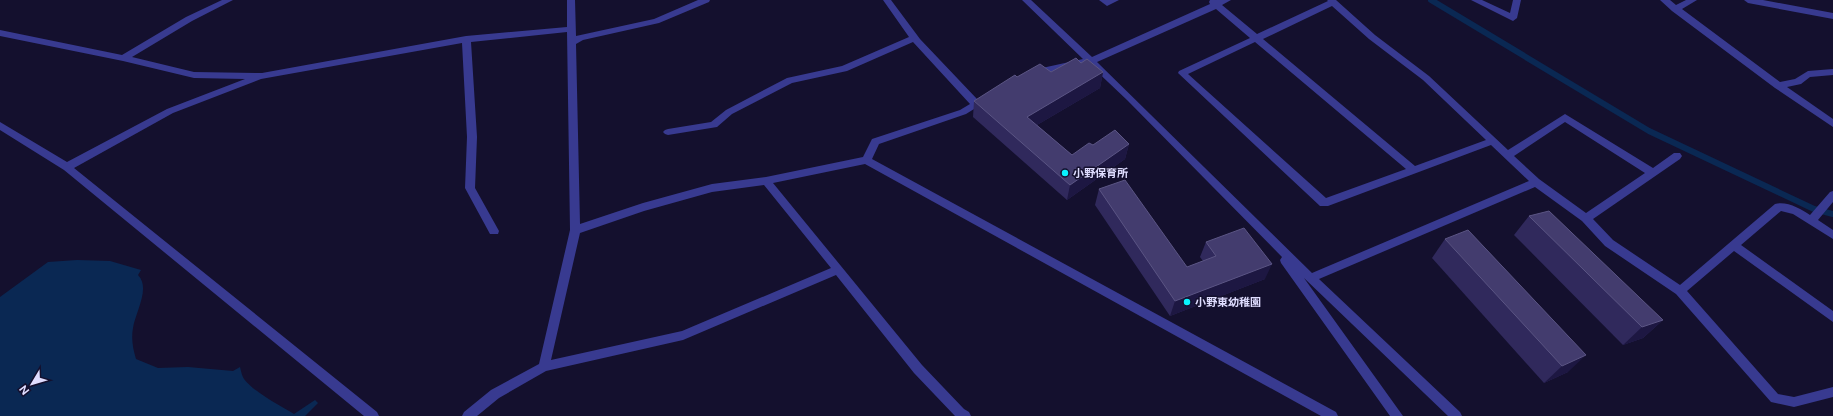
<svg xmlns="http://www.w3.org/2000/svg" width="1833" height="416" font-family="'Public Sans','Noto Sans JP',sans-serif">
	<rect width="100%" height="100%" fill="#14102e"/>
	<path fill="#0a2853" d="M 77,260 L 110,261 L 141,270 L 138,275 C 151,288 135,313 133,328 C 131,339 133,349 136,359 L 158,368 L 188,367 L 233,371 L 240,367 C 241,371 242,376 244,379 C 255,393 279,405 294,414 L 315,400 L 318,403 L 305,416 L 0,416 L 0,297 L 48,262 Z"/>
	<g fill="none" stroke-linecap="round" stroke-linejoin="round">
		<path stroke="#0a2853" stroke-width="6" d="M 1431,0 L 1649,131 L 1814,209 L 1833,214"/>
		<g fill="#383a90" fill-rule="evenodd">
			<path d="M 222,0 L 233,0 L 192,21 L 132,57 L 194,72 L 262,73 L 466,36 L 567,27 L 567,0 L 575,0 L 576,36 L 654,19 L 698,0 L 710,0 L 709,2 L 659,23 L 583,40 L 576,44 L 580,224 L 643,203 L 712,184 L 766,177 L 863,157 L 872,139 L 960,110 L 970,104 L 913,42 L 847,71 L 792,83 L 732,114 L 717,127 L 668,135 L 665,134 L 663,132 L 665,130 L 668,129 L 711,122 L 726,110 L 787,78 L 842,66 L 909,37 L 883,0 L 891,0 L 920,39 L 977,99 L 985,96 L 990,99 L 966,114 L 879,144 L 872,159 L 1336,412 L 1338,416 L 1321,416 L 865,164 L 773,183 L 922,365 L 964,409 L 969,412 L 971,416 L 955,416 L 914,373 L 836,275 L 683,340 L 546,371 L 499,398 L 477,416 L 462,416 L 464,412 L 491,390 L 539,364 L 570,230 L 567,32 L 471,42 L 477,137 L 475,188 L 499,231 L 498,234 L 490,234 L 465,188 L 467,137 L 462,43 L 261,79 L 173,113 L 74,168 L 377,412 L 379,416 L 364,416 L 64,170 L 0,130 L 0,122 L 67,162 L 167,109 L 245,79 L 194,78 L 123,61 L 0,36 L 0,30 L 122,55 L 186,17 ZM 764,185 L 831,268 L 682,331 L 551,360 L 580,233 L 644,211 L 712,192 Z"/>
			<path d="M 1022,0 L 1031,0 L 1092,57 L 1210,4 L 1209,2 L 1210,0 L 1231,0 L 1222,5 L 1257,34 L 1328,1 L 1327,0 L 1336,0 L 1375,35 L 1429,76 L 1508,150 L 1565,114 L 1653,168 L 1674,153 L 1680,153 L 1682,156 L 1680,159 L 1593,219 L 1613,240 L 1680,285 L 1775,204 C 1787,201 1801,209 1810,215 L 1830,192 L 1833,191 L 1833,202 L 1818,220 L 1833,230 L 1833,239 L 1793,214 L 1781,211 L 1741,245 L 1833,311 L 1833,322 L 1734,251 L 1687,291 L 1778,394 L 1794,397 L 1833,387 L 1833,397 L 1794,407 L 1771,402 L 1676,294 L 1605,246 L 1582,221 L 1535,187 L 1319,279 L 1460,412 L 1462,416 L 1448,416 L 1304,278 L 1403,416 L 1390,416 L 1281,263 L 1280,260 L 1282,257 L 1127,100 L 1089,64 L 1036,75 L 1033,74 L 1032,72 L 1033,70 L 1083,59 ZM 1332,6 L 1369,39 L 1423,80 L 1486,140 L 1415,166 L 1263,39 ZM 1216,9 L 1250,38 L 1179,71 L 1178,73 L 1320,206 L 1328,206 L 1491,145 L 1529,181 L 1312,273 L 1097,62 ZM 1255,42 L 1406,169 L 1326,198 L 1188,74 ZM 1565,122 L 1645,173 L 1586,213 L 1539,179 L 1514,156 Z"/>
			<path d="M 1099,0 L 1119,0 L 1107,6 Z"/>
			<path d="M 1471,0 L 1482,0 L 1510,13 L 1513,0 L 1521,0 L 1517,18 L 1513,21 Z"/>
			<path d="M 1660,0 L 1670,0 L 1676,5 L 1686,0 L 1697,0 L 1682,9 L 1780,82 L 1795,79 L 1808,71 L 1833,69 L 1833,75 L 1810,77 L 1801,84 L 1787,87 L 1833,119 L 1833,127 L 1775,88 L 1672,11 Z"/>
			<path d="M 1744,0 L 1763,0 L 1833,13 L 1833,19 L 1748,3 Z"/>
		</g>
	</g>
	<g fill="#30295c">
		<path d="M 1081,63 L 1103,72 L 1100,88 L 1037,125 L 1072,155 L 1093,145 L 1129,144 L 1125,159 L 1067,200 L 973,117 L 974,101 L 1017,77 L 1051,72 Z"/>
		<path d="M 1099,189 L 1187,267 L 1203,261 L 1200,257 L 1206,242 L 1265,279 L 1170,316 L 1095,205 Z"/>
		<path d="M 1529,216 L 1663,320 L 1643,338 L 1623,345 L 1514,235 Z"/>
		<path d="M 1445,239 L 1568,372 L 1544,383 L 1432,258 Z"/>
	</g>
	<g fill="#1d1742">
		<path d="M 1103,72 L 1100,88 L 1025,132 L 1027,117 Z"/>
		<path d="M 1129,144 L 1125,159 L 1067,200 L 1070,185 Z"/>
		<path d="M 1272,264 L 1265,279 L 1170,316 L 1175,301 Z"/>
		<path d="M 1663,320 L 1643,338 L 1623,345 L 1642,327 Z"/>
		<path d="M 1586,355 L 1568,372 L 1544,383 L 1562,366 Z"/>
	</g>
	<g fill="#433c6e" stroke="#5b5584">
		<path d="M 1076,58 L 1081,63 L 1087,59 L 1103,72 L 1027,117 L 1072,155 L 1089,143 L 1093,145 L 1115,130 L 1129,144 L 1070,185 L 974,101 L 1015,75 L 1017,77 L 1040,64 L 1051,72 Z"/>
		<path d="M 1125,180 L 1187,267 L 1216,256 L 1206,242 L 1244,228 L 1272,264 L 1175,301 L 1099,189 Z"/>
		<path d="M 1549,211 L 1663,320 L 1642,327 L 1529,216 Z"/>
		<path d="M 1468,230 L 1586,355 L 1562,366 L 1445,239 Z"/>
	</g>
	<g fill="#09f3ff" stroke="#14102e" stroke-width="1.5">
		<circle cx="1065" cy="173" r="4"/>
		<circle cx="1187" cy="302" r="4"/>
	</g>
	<g text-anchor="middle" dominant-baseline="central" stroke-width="3" stroke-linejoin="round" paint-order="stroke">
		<g font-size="11" font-weight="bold" fill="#dfddff" stroke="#14102e" text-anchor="start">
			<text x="1073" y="173">小野保育所</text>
			<text x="1195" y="302">小野東幼稚園</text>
		</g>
	</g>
	<g transform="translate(32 384) rotate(232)" stroke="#14102e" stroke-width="3" paint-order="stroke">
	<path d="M0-3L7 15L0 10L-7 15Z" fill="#dfddff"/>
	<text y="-6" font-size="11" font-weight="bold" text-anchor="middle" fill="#dfddff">N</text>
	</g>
</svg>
